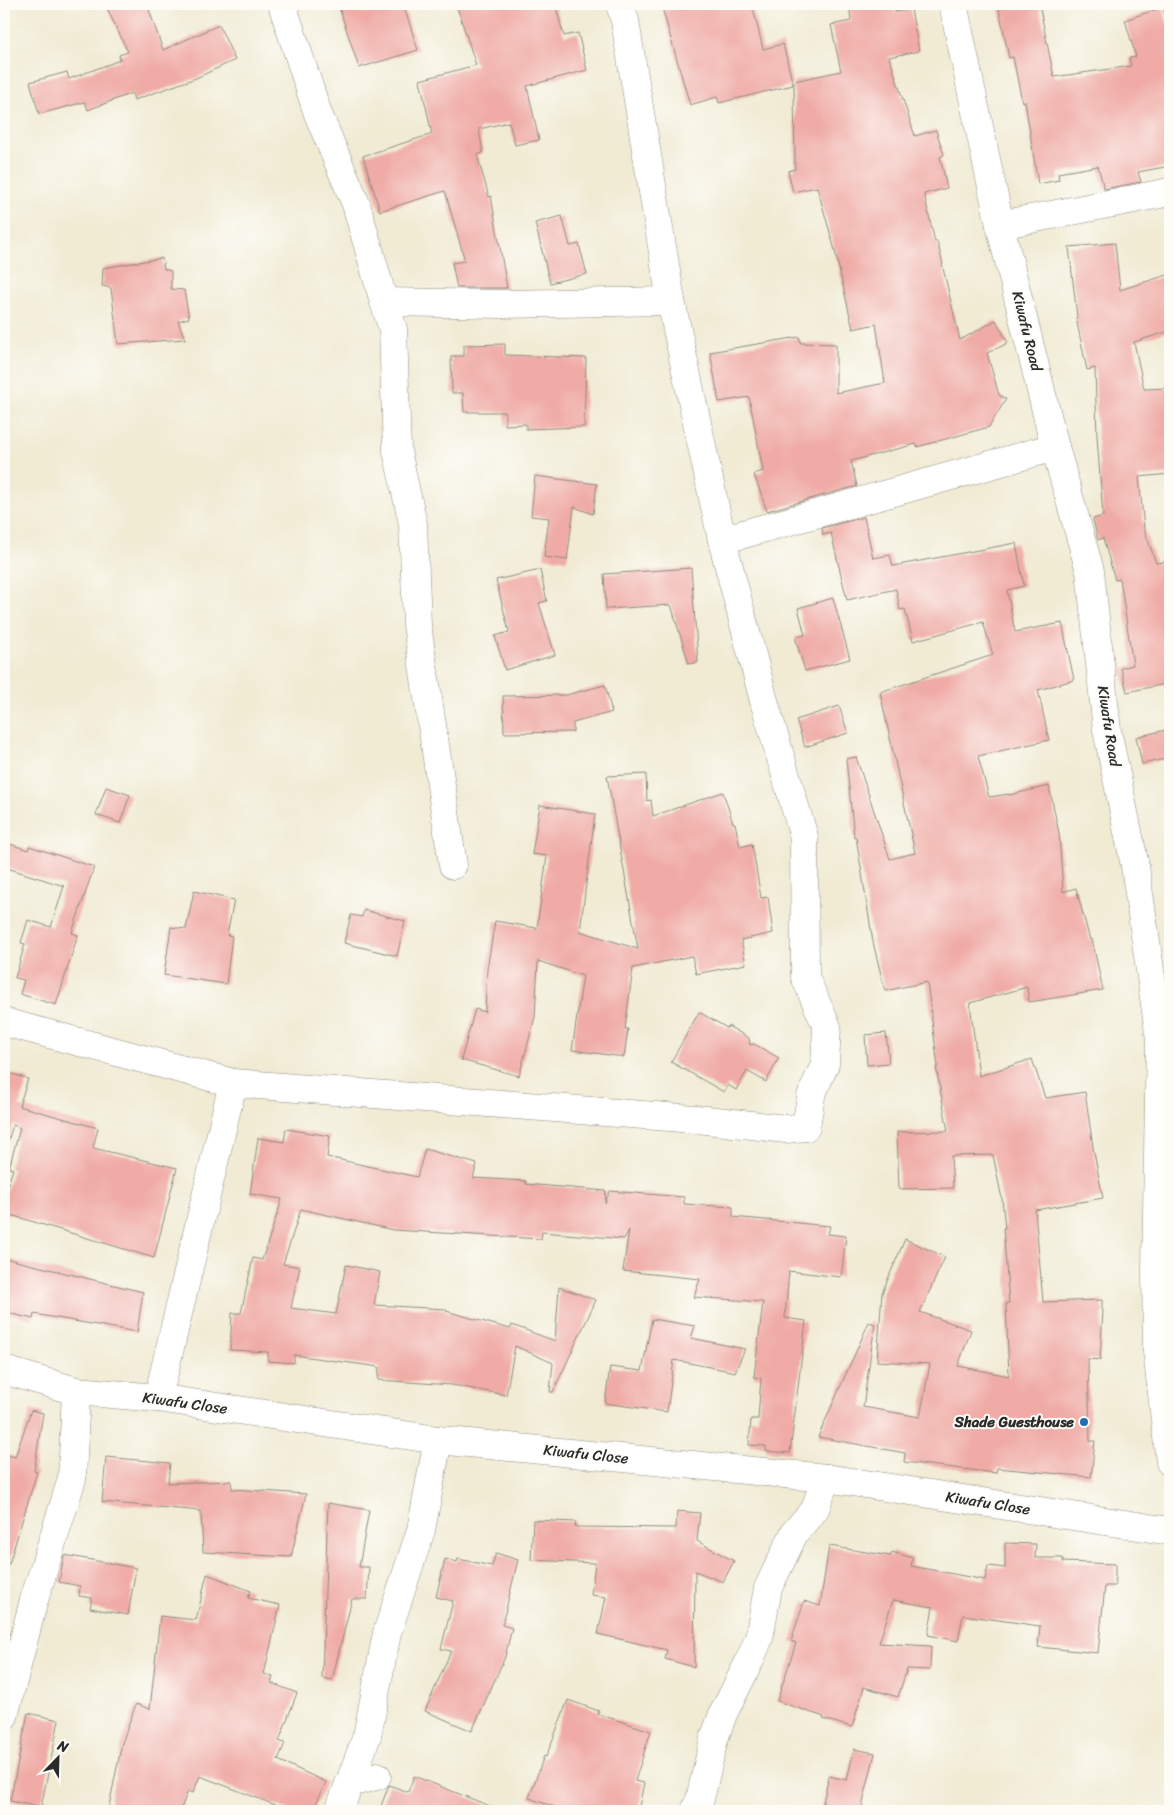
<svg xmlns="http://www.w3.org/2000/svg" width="1174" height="1815" font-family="Sriracha,sans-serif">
	<rect width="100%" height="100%" fill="#fdfcf7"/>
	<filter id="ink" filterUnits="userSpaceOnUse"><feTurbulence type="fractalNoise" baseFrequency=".02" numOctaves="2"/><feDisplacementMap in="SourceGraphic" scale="10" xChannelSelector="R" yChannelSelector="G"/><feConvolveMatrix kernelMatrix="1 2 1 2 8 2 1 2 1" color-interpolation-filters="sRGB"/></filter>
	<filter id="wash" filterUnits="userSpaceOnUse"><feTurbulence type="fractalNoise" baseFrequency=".0096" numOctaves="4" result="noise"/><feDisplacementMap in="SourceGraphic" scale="20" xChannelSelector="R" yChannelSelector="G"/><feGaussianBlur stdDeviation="1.12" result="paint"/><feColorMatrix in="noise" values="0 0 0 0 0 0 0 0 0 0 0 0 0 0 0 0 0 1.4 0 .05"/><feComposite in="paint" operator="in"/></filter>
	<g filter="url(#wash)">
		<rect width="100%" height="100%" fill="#f1ebd4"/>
		<g id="blocks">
			<g fill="#f0aba6">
				<path d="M 105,4 L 147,4 L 163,50 L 219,25 L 235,60 L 196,78 L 134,100 L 132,93 L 88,110 L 85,102 L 39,114 L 30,82 L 67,72 L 69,79 L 120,60 L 119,55 L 128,52 Z"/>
				<path d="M 338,4 L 403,4 L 418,50 L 359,68 Z"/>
				<path d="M 456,4 L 555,4 L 564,36 L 578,33 L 587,70 L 527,86 L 539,140 L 515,145 L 509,122 L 479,129 L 483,153 L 477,155 L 489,197 L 491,196 L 507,288 L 457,288 L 452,263 L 465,261 L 445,191 L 380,211 L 363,156 L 432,134 L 420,80 L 476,65 Z"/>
				<path d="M 694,4 L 752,4 L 763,49 L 783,44 L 793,85 L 719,103 L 717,97 L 690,105 L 663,11 Z"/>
				<path d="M 849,4 L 894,4 L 895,12 L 911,9 L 919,51 L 889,57 L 915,136 L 936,130 L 944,155 L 940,157 L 947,188 L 924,194 L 935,242 L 937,241 L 943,264 L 942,264 L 960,340 L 996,320 L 1008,343 L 987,353 L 999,395 L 1006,399 L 989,427 L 917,447 L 916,444 L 851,461 L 857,486 L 767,511 L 754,474 L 763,471 L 749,397 L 719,402 L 710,352 L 799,337 L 801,343 L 836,344 L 836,393 L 885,383 L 876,324 L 853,329 L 834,247 L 817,187 L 793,192 L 788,171 L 795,169 L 794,81 L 841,71 L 831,25 L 851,21 Z"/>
				<path d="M 998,4 L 1039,4 L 1054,77 L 1131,66 L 1129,58 L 1136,57 L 1125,20 L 1163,7 L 1170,32 L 1170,166 L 1138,172 L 1141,182 L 1104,189 L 1098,166 L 1058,173 L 1059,180 L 1038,184 L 1025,101 L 1022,102 L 1013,57 L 1009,58 Z"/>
				<path d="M 562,216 L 570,246 L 579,244 L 587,274 L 550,283 L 535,223 Z"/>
				<path d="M 1115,243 L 1120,290 L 1170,274 L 1170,331 L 1134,342 L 1144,389 L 1170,388 L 1170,474 L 1139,477 L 1144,529 L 1156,563 L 1170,561 L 1170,683 L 1127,692 L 1121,668 L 1133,665 L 1120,579 L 1115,580 L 1103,538 L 1098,540 L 1093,519 L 1103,516 L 1097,437 L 1095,368 L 1087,370 L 1076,318 L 1077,317 L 1069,247 Z"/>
				<path d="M 162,258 L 164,269 L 171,271 L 171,289 L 184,290 L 189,318 L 178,321 L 185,339 L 118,344 L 111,288 L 102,286 L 103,268 Z"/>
				<path d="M 505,344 L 505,355 L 586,358 L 584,427 L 526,429 L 526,424 L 505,425 L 505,412 L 464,412 L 463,393 L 452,393 L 451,356 L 464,356 L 464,345 Z"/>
				<path d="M 535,476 L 597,484 L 593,514 L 574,507 L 567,560 L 544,557 L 549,518 L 531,516 Z"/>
				<path d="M 864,517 L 873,558 L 890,555 L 893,566 L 1016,543 L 1024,586 L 1007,590 L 1015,632 L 1062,623 L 1074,680 L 1038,690 L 1049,740 L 978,756 L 989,797 L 1009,794 L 1009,795 L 1049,786 L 1059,833 L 1063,892 L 1076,888 L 1090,940 L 1092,939 L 1103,990 L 1029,1002 L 1027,987 L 970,1003 L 979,1076 L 1032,1059 L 1045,1098 L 1085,1092 L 1093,1147 L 1103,1198 L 1035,1210 L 1043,1302 L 1102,1300 L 1102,1310 L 1103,1310 L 1100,1360 L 1088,1359 L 1090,1441 L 1095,1441 L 1091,1477 L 997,1468 L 996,1473 L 904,1462 L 905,1453 L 818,1437 L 869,1322 L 875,1324 L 863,1407 L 920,1417 L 930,1364 L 877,1361 L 882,1293 L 905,1239 L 945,1257 L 920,1312 L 971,1330 L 958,1366 L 1009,1376 L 1006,1303 L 1009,1303 L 1003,1228 L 1005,1228 L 1002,1199 L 993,1155 L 951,1156 L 953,1188 L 899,1189 L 897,1132 L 948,1131 L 936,1067 L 938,1067 L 927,982 L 885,991 L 873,942 L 856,837 L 854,837 L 846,759 L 856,757 L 890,859 L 915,853 L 880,692 L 993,655 L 983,622 L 913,641 L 905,609 L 900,610 L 896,589 L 847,600 L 831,533 L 823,535 L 822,528 Z"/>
				<path d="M 691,568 L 698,662 L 689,664 L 671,605 L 606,609 L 604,574 Z"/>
				<path d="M 540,570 L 547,601 L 539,603 L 555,655 L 505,670 L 495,636 L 509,632 L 496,580 Z"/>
				<path d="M 833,598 L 850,659 L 805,671 L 795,637 L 805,635 L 798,608 Z"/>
				<path d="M 605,685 L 612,712 L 573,723 L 573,732 L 504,733 L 503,696 L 566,695 Z"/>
				<path d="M 839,706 L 848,733 L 805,747 L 796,720 Z"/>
				<path d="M 1170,729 L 1170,758 L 1142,764 L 1136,737 Z"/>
				<path d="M 646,774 L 647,801 L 651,800 L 653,816 L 723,792 L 733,823 L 735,823 L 740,847 L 752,844 L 761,898 L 768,897 L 773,933 L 741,940 L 746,964 L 696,974 L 692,956 L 633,968 L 625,1029 L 628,1029 L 624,1057 L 572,1050 L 583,976 L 538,961 L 535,1017 L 519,1076 L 461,1060 L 475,1009 L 485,1012 L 487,969 L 495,921 L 537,928 L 547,856 L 532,854 L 540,805 L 595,814 L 580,931 L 638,949 L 607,776 Z"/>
				<path d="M 106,787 L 130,795 L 120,823 L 96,815 Z"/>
				<path d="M 4,842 L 28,850 L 29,846 L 94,867 L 72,933 L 78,935 L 56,1005 L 20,994 L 24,980 L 15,978 L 25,944 L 21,943 L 28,920 L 51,927 L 64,886 L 4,867 Z"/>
				<path d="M 194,891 L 234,900 L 227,935 L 232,936 L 226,984 L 164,975 L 171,927 L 186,929 Z"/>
				<path d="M 364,910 L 405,921 L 397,956 L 344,943 L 351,915 L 362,917 Z"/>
				<path d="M 699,1012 L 727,1028 L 728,1026 L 749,1038 L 750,1045 L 754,1044 L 779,1058 L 766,1082 L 747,1071 L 736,1090 L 728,1085 L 724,1092 L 671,1062 Z"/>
				<path d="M 886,1033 L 889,1063 L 867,1065 L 865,1035 Z"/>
				<path d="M 4,1071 L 28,1079 L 19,1106 L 98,1128 L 93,1148 L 177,1168 L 154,1258 L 4,1213 L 4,1198 L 13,1169 L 9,1168 L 20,1128 L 13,1125 L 8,1141 L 4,1140 Z"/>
				<path d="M 286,1129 L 330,1136 L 327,1157 L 417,1177 L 425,1149 L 477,1164 L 473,1178 L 526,1181 L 526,1184 L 606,1191 L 605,1203 L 610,1191 L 684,1197 L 684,1204 L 733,1207 L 733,1217 L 830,1226 L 828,1234 L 846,1236 L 841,1277 L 789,1271 L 785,1318 L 806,1321 L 790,1453 L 766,1451 L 766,1446 L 749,1445 L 751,1419 L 758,1419 L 761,1378 L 754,1377 L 763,1302 L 694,1297 L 700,1279 L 623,1271 L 629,1230 L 624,1239 L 542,1232 L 541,1239 L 393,1230 L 301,1209 L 283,1264 L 300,1267 L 291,1308 L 336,1314 L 346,1265 L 380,1272 L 374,1305 L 446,1309 L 446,1311 L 510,1329 L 512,1325 L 555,1341 L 559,1287 L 596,1300 L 553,1392 L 550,1392 L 553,1363 L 515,1346 L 506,1395 L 452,1385 L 378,1380 L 379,1367 L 294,1355 L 294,1363 L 268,1361 L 268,1352 L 230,1350 L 232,1313 L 241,1313 L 253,1258 L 262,1260 L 282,1199 L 250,1194 L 258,1138 L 284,1142 Z"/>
				<path d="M 4,1258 L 143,1292 L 137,1332 L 34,1314 L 33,1319 L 4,1312 Z"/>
				<path d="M 652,1319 L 695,1326 L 691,1338 L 745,1349 L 735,1372 L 674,1360 L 667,1412 L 605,1403 L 610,1367 L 642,1371 Z"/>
				<path d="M 31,1410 L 43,1413 L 34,1471 L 37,1472 L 9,1564 L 4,1563 L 4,1454 L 15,1457 Z"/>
				<path d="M 106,1457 L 170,1463 L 168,1483 L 231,1481 L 232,1489 L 306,1494 L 291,1557 L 203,1552 L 201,1511 L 102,1502 Z"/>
				<path d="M 328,1503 L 369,1510 L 359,1567 L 369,1567 L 367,1599 L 352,1599 L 332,1680 L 322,1678 Z"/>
				<path d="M 677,1511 L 700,1513 L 697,1541 L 734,1561 L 723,1582 L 695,1571 L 694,1667 L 665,1659 L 667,1650 L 598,1634 L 606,1597 L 591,1595 L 595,1563 L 531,1560 L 533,1520 L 576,1522 L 575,1527 L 676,1528 Z"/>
				<path d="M 1005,1543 L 1036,1544 L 1035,1558 L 1063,1558 L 1063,1562 L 1115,1564 L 1115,1586 L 1105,1586 L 1098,1653 L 1038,1647 L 1040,1626 L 963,1615 L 958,1641 L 928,1635 L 933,1607 L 893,1600 L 879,1643 L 931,1646 L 930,1670 L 907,1669 L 898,1697 L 864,1687 L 852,1727 L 823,1719 L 824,1717 L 777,1701 L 796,1643 L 791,1641 L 804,1601 L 820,1606 L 829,1546 L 891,1556 L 892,1552 L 913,1558 L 911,1566 L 985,1580 L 988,1566 L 1005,1568 Z"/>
				<path d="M 496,1553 L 518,1560 L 502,1625 L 512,1628 L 505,1657 L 472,1731 L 425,1711 L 451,1651 L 441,1649 L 453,1601 L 436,1597 L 445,1559 L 457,1562 L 458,1559 L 492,1566 Z"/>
				<path d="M 64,1555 L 136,1568 L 128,1615 L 90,1608 L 92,1598 L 79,1596 L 80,1586 L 59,1582 Z"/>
				<path d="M 207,1574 L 251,1591 L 248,1598 L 280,1605 L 264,1674 L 273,1677 L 271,1683 L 297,1693 L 279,1741 L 285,1743 L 278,1760 L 326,1782 L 313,1811 L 291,1811 L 200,1776 L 193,1793 L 188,1791 L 180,1811 L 108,1811 L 122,1743 L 136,1704 L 150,1709 L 160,1616 L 196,1620 Z"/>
				<path d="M 568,1700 L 599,1711 L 598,1714 L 651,1731 L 635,1781 L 644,1783 L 638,1811 L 566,1811 L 529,1798 L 544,1756 L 546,1757 Z"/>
				<path d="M 28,1713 L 59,1720 L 41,1807 L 10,1801 Z"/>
				<path d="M 854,1749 L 875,1753 L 861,1811 L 821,1811 L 829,1776 L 847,1780 Z"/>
				<path d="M 414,1776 L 500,1810 L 499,1811 L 379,1811 L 389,1785 L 408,1792 Z"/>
			</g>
		</g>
	</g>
	<g filter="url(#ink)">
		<use href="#blocks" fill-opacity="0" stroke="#8e8b80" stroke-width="1"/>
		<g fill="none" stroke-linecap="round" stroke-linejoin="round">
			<g stroke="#8e8b80" stroke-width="29">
				<g id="minor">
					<path d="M 282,4 L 318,114 L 356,204 L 384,302 L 501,304 L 671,301"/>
					<path d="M 953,4 L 1000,225 L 1055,447 L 1090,571 L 1107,730 L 1135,866 L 1160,1039 L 1156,1269 L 1157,1351 L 1170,1462"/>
					<path d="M 1000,225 L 1170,192"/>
					<path d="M 384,302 L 393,329 L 397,451 L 413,524 L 417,625 L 453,865"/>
					<path d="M 722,540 L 1055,447"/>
					<path d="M 4,1022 L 233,1083 L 707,1120 L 786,1129 L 806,1127 L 811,1096 L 825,1064 L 827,1027 L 805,977 L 804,837 L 764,701 L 722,540 L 671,301 L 625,21 L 620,4"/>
					<path d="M 4,1370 L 76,1391 L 158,1398 L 438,1440 L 826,1478 L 1170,1531"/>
					<path d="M 158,1398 L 233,1083"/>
					<path d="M 4,1716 L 34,1600 L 72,1479 L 76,1391"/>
					<path d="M 349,1783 L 377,1776"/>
					<path d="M 339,1811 L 367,1736 L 387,1633 L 421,1530 L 438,1440"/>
					<path d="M 695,1811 L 700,1799 L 714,1739 L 723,1714 L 749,1662 L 759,1638 L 768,1588 L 795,1532 L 815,1509 L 826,1478"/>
				</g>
			</g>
			<use href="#minor" stroke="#fff" stroke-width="28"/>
		</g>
	</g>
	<circle fill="#1f6fb2" stroke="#fdfcf7" stroke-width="2" cx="1084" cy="1422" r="5"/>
	<g text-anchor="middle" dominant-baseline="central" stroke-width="4" stroke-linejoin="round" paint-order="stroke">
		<g font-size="15" fill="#2b2b2b" stroke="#fdfcf7">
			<text transform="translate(1027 331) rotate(76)">Kiwafu Road</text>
			<text transform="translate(1109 726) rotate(81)">Kiwafu Road</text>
			<text transform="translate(185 1403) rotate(8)">Kiwafu Close</text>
			<text transform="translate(586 1454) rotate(6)">Kiwafu Close</text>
			<text transform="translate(988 1503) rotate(9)">Kiwafu Close</text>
		</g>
		<g font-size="15" font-weight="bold" fill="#2b2b2b" stroke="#fdfcf7" text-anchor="end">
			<text x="1074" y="1422">Shade Guesthouse</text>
		</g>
	</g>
	<rect width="1174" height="1815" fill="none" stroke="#fdfcf7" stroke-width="20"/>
	<g transform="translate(58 1758) rotate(23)" stroke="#fdfcf7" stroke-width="4" paint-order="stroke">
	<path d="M0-4L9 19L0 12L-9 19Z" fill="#2b2b2b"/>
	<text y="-8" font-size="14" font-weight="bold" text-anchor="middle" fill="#2b2b2b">N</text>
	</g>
</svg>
